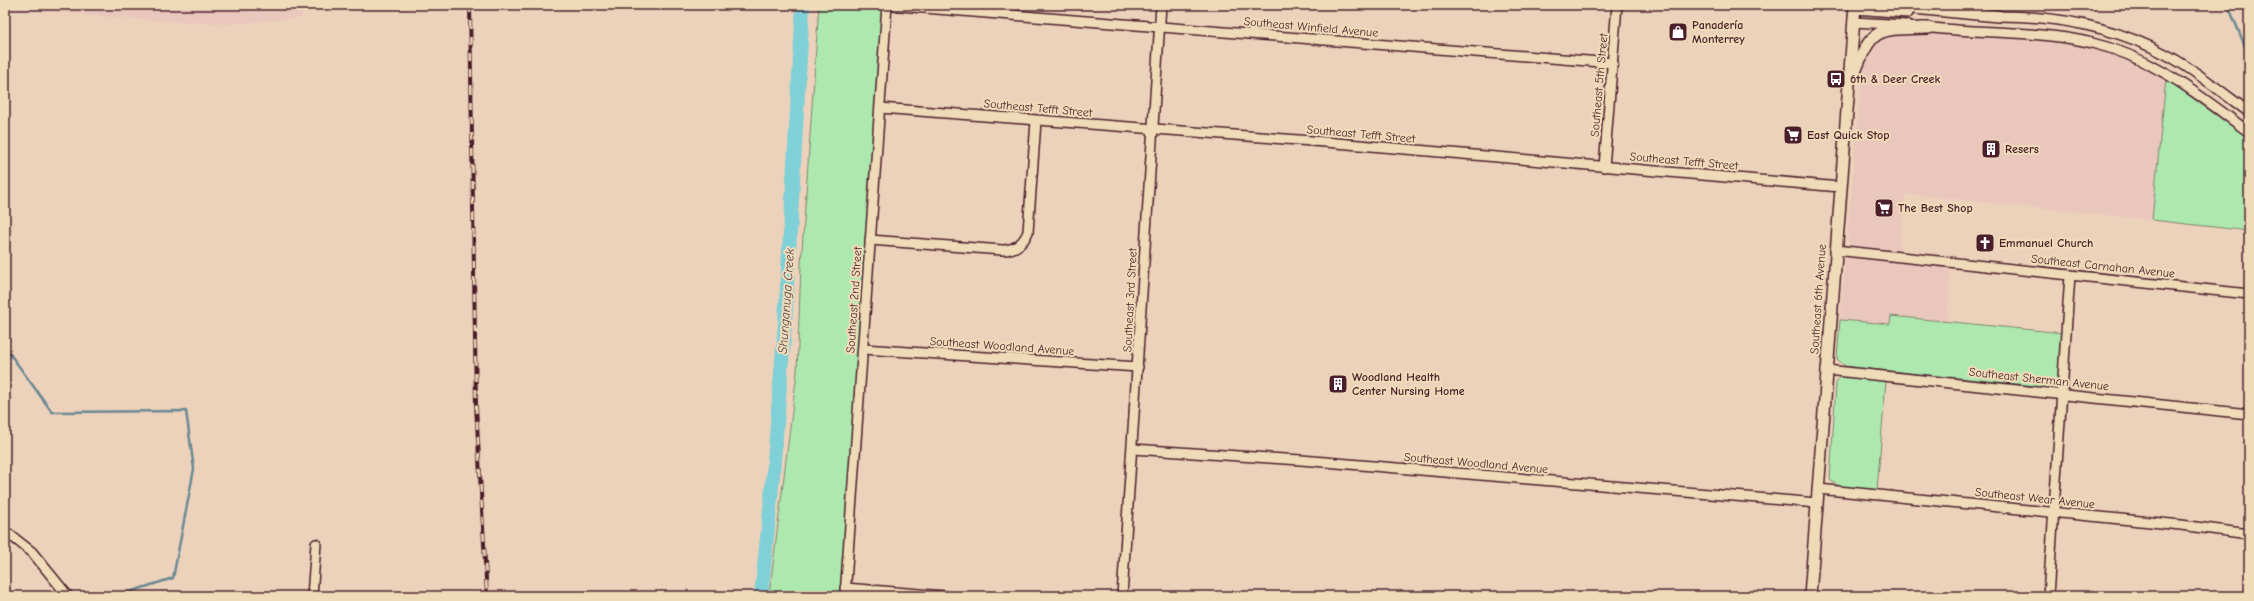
<svg xmlns="http://www.w3.org/2000/svg" width="2254" height="601" font-family="'Comic Neue',sans-serif">
	<rect width="100%" height="100%" fill="#edd2bb"/>
	<filter id="ink" filterUnits="userSpaceOnUse"><feTurbulence type="fractalNoise" baseFrequency=".025" numOctaves="2"/><feDisplacementMap in="SourceGraphic" scale="8" xChannelSelector="R" yChannelSelector="G"/><feConvolveMatrix kernelMatrix="1 2 1 2 8 2 1 2 1" color-interpolation-filters="sRGB"/></filter>
	<g filter="url(#ink)">
		<g fill="#eac7bd">
			<path d="M 5,5 L 302,5 L 302,18 L 230,24 L 159,21 L 5,8 Z"/>
			<path d="M 1922,32 L 2051,42 L 2092,48 L 2135,62 L 2166,79 L 2152,220 L 1905,194 L 1899,254 L 1853,247 L 1849,244 L 1847,235 L 1863,63 L 1872,43 L 1892,33 Z"/>
			<path d="M 1858,256 L 1951,266 L 1947,322 L 1892,316 L 1890,324 L 1840,320 L 1845,263 L 1848,258 Z"/>
		</g>
		<g fill="#ade9af" stroke="#7c846d">
			<path d="M 819,5 L 883,5 L 841,596 L 769,596 L 797,372 L 801,265 Z"/>
			<path d="M 2166,79 L 2249,139 L 2249,231 L 2152,220 Z"/>
			<path d="M 1891,316 L 2063,333 L 2059,387 L 2057,390 L 2054,390 L 1845,366 L 1837,359 L 1840,320 L 1890,324 Z"/>
			<path d="M 1843,376 L 1886,380 L 1877,490 L 1839,486 L 1830,480 L 1836,383 L 1839,378 Z"/>
		</g>
		<g fill="none" stroke-linecap="round" stroke-linejoin="round">
			<g stroke="#6a8992" stroke-width="2.5">
				<path d="M 2228,5 L 2249,56"/>
				<path d="M 5,347 L 52,412 L 186,411 L 194,469 L 173,578 L 117,596"/>
			</g>
			<path stroke="#7fd0d7" stroke-width="14" d="M 761,596 L 771,499 L 785,323 L 803,5"/>
			<g stroke="#4a1f2b" stroke-width="12">
				<g id="minor">
					<path d="M 887,5 L 1613,63"/>
					<path d="M 1855,9 L 1908,13"/>
					<path d="M 1991,16 C 2052,15 2113,26 2167,55 C 2196,70 2222,93 2249,112"/>
					<path d="M 1854,22 L 1906,25"/>
					<path d="M 1923,27 C 1979,34 2037,30 2092,43 C 2153,57 2200,96 2249,132"/>
					<path d="M 880,108 L 1325,142 L 1840,187"/>
					<path d="M 1604,167 L 1617,5"/>
					<path d="M 870,240 L 1002,250 C 1015,250 1023,244 1028,232 L 1036,121"/>
					<path d="M 1835,250 L 2249,294"/>
					<path d="M 863,349 L 1138,367"/>
					<path d="M 1826,370 L 2249,414"/>
					<path d="M 1133,449 L 1301,460 L 1817,503"/>
					<path d="M 1818,489 L 2181,525 L 2249,534"/>
					<path d="M 5,531 L 32,552 L 68,596"/>
					<path d="M 845,588 L 945,596"/>
					<path d="M 312,596 L 316,544"/>
					<path d="M 845,596 L 887,5"/>
					<path d="M 1122,596 L 1161,5"/>
					<path d="M 2048,596 L 2070,275"/>
				</g>
			</g>
			<g stroke="#4a1f2b" stroke-width="14">
				<g id="major">
					<path d="M 1882,5 L 1998,16"/>
					<path d="M 1854,75 C 1872,25 1879,29 1929,28"/>
					<path d="M 1810,596 L 1855,5"/>
				</g>
			</g>
			<use href="#minor" stroke="#f0dbb9" stroke-width="9"/>
			<use href="#major" stroke="#f0dbb9" stroke-width="11"/>
			<g stroke="#4a1f2b" stroke-width="4">
				<path id="rail" d="M 470,5 L 476,406 L 487,596"/>
			</g>
			<use href="#rail" stroke="#f0dbb9" stroke-width="2.5" stroke-dasharray="8" stroke-linecap="butt"/>
		</g>
	</g>
	<defs>
		<g id="shop-square" transform="scale(1)"><rect x="-9" y="-9" width="18" height="18" rx="4" fill="#4a1f2b" stroke="#f0dbb9"/><path d="M-5-2.5h2.3a2.7 3.5 0 0 1 5.4 0H5L5.5 6h-11ZM-1.5-2.5h3a1.5 2.3 0 0 0-3 0Z" fill="#fff"/></g>
		<g id="bus-square" transform="scale(1)"><rect x="-9" y="-9" width="18" height="18" rx="4" fill="#4a1f2b" stroke="#f0dbb9"/><path d="M-5-6H5V4H4V6H2V4H-2V6H-4V4H-5ZM-3.5-4V0h7V-4ZM-3.5 1.2v1.5H-2V1.2ZM2 1.2v1.5H3.5V1.2Z" fill="#fff"/></g>
		<g id="supermarket-square" transform="scale(1)"><rect x="-9" y="-9" width="18" height="18" rx="4" fill="#4a1f2b" stroke="#f0dbb9"/><path d="M-6-5.5h2.5l.6 2H6L4.5 2H-2.5L-4.4-4H-6ZM-1.5 3.2a1.3 1.3 0 1 0 .1 0ZM3 3.2a1.3 1.3 0 1 0 .1 0Z" fill="#fff"/></g>
		<g id="building-square" transform="scale(1)"><rect x="-9" y="-9" width="18" height="18" rx="4" fill="#4a1f2b" stroke="#f0dbb9"/><path d="M-4-6H4V6H1V3H-1V6H-4ZM-2.5-4.3h1.7v1.8h-1.7ZM.8-4.3h1.7v1.8H.8ZM-2.5-1h1.7V.8h-1.7ZM.8-1h1.7V.8H.8Z" fill="#fff"/></g>
		<g id="church-square" transform="scale(1)"><rect x="-9" y="-9" width="18" height="18" rx="4" fill="#4a1f2b" stroke="#f0dbb9"/><path d="M-1.2-6h2.4v3.5h3.3v2.4h-3.3V6h-2.4V-.1h-3.3v-2.4h3.3Z" fill="#fff"/></g>
	</defs>
	<g fill-rule="evenodd">
		<use href="#shop-square" x="1678" y="32"/>
		<use href="#bus-square" x="1836" y="79"/>
		<use href="#supermarket-square" x="1793" y="135"/>
		<use href="#building-square" x="1991" y="149"/>
		<use href="#supermarket-square" x="1884" y="208"/>
		<use href="#church-square" x="1985" y="243"/>
		<use href="#building-square" x="1338" y="384"/>
	</g>
	<g text-anchor="middle" dominant-baseline="central" stroke-width="4" stroke-linejoin="round" paint-order="stroke">
		<g font-size="12" font-weight="bold" fill="#4a1f2b" stroke="#f0dbb9" text-anchor="start">
			<text x="1692" y="25">Panadería<tspan x="1692" dy="14">Monterrey</tspan></text>
			<text x="1850" y="79">6th &amp; Deer Creek</text>
			<text x="1807" y="135">East Quick Stop</text>
			<text x="2005" y="149">Resers</text>
			<text x="1898" y="208">The Best Shop</text>
			<text x="1999" y="243">Emmanuel Church</text>
			<text x="1352" y="377">Woodland Health<tspan x="1352" dy="14">Center Nursing Home</tspan></text>
		</g>
		<g font-size="12" fill="#4a1f2b" stroke="#f0dbb9">
			<text transform="translate(1311 27) rotate(5)">Southeast Winfield Avenue</text>
			<text transform="translate(1599 85) rotate(-85)">Southeast 5th Street</text>
			<text transform="translate(1038 108) rotate(5)">Southeast Tefft Street</text>
			<text transform="translate(1361 134) rotate(5)">Southeast Tefft Street</text>
			<text transform="translate(1684 161) rotate(5)">Southeast Tefft Street</text>
			<text transform="translate(2103 266) rotate(6)">Southeast Carnahan Avenue</text>
			<text transform="translate(1818 299) rotate(-86)">Southeast 6th Avenue</text>
			<text transform="translate(854 300) rotate(-86)">Southeast 2nd Street</text>
			<text transform="translate(1130 300) rotate(-87)">Southeast 3rd Street</text>
			<text transform="translate(1002 346) rotate(4)">Southeast Woodland Avenue</text>
			<text transform="translate(2039 379) rotate(6)">Southeast Sherman Avenue</text>
			<text transform="translate(1476 463) rotate(5)">Southeast Woodland Avenue</text>
			<text transform="translate(2035 498) rotate(6)">Southeast Wear Avenue</text>
		</g>
		<g font-size="13" font-style="italic" fill="#55424d" stroke="#f0dbb9">
			<text transform="translate(786 301) rotate(-86)">Shunganuga Creek</text>
		</g>
	</g>
	<rect width="2254" height="601" fill="none" stroke="#f0dbb9" stroke-width="20"/>
	<rect x="10" y="10" width="2234" height="581" fill="none" stroke="#4a1f2b" stroke-width="1.5" filter="url(#ink)"/>
</svg>
